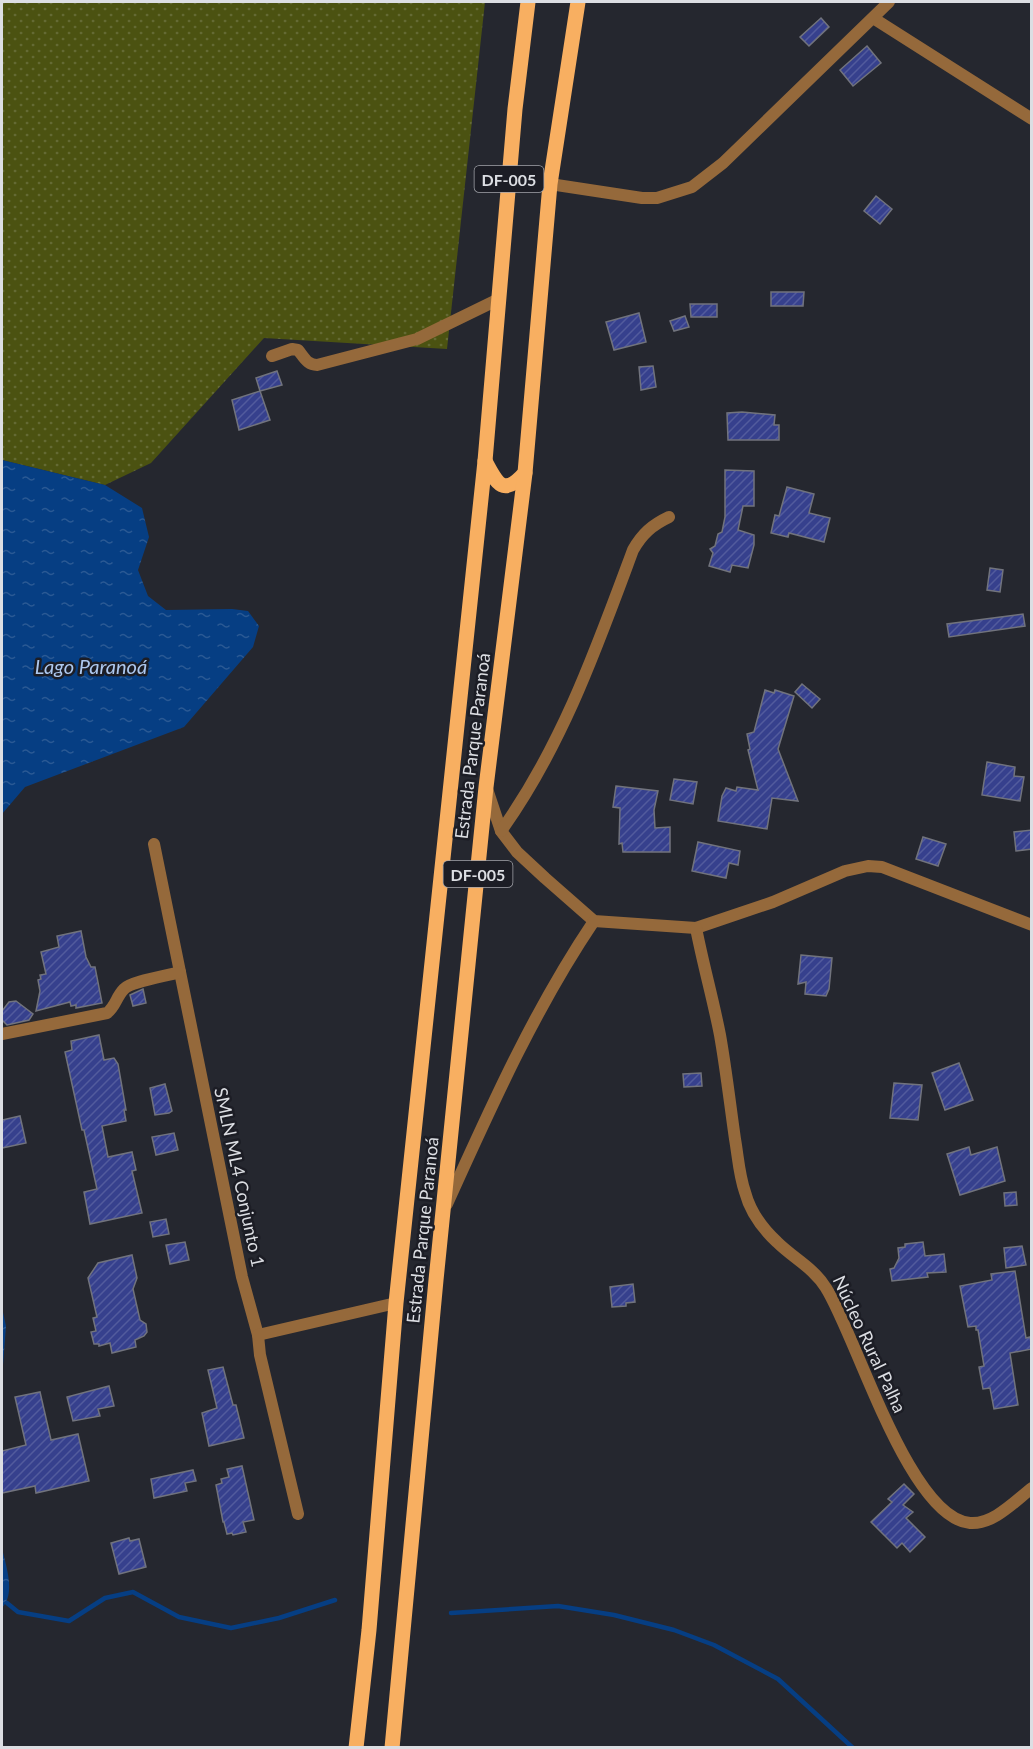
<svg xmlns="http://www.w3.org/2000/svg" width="1033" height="1749" font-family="Lato,sans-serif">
	<defs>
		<pattern id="park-dots" width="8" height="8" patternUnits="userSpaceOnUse" patternTransform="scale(1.5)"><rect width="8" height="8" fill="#4b5211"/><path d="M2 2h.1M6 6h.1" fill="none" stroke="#646a34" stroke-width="1.8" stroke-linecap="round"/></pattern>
		<pattern id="water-ripples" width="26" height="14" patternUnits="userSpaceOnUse" patternTransform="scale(1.5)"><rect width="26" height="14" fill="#063e83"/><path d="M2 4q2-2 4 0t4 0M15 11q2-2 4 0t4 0" fill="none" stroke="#2a5994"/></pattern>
		<pattern id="building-hatch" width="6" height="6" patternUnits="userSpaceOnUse" patternTransform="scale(1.5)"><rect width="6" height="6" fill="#36408d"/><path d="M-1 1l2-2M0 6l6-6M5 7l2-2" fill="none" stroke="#525b9d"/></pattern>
	</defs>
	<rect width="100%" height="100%" fill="#25272f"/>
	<path fill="url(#park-dots)" d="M 2,2 L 485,2 L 447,349 L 264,338 L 151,463 L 105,485 L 2,460 Z"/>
	<g fill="url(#water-ripples)">
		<path d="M 2,460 L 105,485 L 142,508 L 149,537 L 138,570 L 148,596 L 166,610 L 232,609 L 248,611 L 259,626 L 253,647 L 184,727 L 25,787 L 2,814 Z"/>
		<path d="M 2,1308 L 6,1326 L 2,1378 Z"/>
		<path d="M 2,1548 C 6,1567 16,1593 2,1608 Z"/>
	</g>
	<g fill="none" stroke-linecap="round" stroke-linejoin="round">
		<g stroke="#063e83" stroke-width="4.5">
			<path d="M 7,1603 L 18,1612 L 69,1621 L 105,1598 L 133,1592 L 179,1617 L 231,1628 L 279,1618 L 335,1600"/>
			<path d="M 451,1613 L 558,1606 L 614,1615 L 674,1630 L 714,1645 L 778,1679 L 853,1748"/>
		</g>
	</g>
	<g fill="url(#building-hatch)" stroke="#71737d" stroke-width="1.5">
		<path d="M 821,18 L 829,27 L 809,46 L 800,37 Z"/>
		<path d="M 867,46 L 881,63 L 853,86 L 840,70 Z"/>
		<path d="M 876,196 L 892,209 L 880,224 L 864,211 Z"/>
		<path d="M 771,292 L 804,292 L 803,306 L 771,306 Z"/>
		<path d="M 690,304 L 717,304 L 717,317 L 691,317 Z"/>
		<path d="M 639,313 L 646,342 L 614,350 L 606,322 Z"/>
		<path d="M 685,316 L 689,327 L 674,331 L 670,321 Z"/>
		<path d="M 653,366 L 656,387 L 641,390 L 639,367 Z"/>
		<path d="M 277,371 L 282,385 L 260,391 L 270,420 L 239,430 L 232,400 L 260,391 L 256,378 Z"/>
		<path d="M 742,412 L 775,415 L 774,425 L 779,425 L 779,440 L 728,440 L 727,413 Z"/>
		<path d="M 725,470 L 754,471 L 754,506 L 743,506 L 738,530 L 754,535 L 754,545 L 748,568 L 732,565 L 730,572 L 709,566 L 713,553 L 710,549 L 715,546 L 718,534 L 722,532 L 725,517 Z"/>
		<path d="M 787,487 L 814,494 L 809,513 L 830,518 L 824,542 L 789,533 L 788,537 L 771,533 L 775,515 L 779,516 Z"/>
		<path d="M 990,568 L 1003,570 L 1000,592 L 987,590 Z"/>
		<path d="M 1023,614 L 1025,626 L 949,637 L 947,624 Z"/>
		<path d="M 802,684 L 820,699 L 812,708 L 795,692 Z"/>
		<path d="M 765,690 L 774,693 L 775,690 L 794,696 L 778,749 L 798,801 L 772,798 L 767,829 L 718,821 L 722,796 L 726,788 L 736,791 L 737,787 L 758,790 L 748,750 L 750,749 L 747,734 L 754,732 Z"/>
		<path d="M 987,762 L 1015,767 L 1014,776 L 1024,777 L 1020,801 L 982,795 Z"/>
		<path d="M 674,779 L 697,782 L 693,804 L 670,800 Z"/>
		<path d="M 616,786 L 658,791 L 654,810 L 655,828 L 670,827 L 670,852 L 623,852 L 622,843 L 619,844 L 620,808 L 613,807 Z"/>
		<path d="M 1032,830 L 1032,849 L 1016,851 L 1014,832 Z"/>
		<path d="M 923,837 L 946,844 L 938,866 L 916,859 Z"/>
		<path d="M 698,842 L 740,851 L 738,865 L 729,863 L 726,878 L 692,871 Z"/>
		<path d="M 81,931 L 86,957 L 91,967 L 95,967 L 102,1003 L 76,1008 L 76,1005 L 71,1006 L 70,1002 L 36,1011 L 40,991 L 38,980 L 41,979 L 40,975 L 46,974 L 41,952 L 59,947 L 57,936 Z"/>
		<path d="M 801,955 L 832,958 L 829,989 L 826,996 L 805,994 L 806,982 L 798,984 Z"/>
		<path d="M 143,989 L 146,1003 L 133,1006 L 130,995 Z"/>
		<path d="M 16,1001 L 33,1014 L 29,1020 L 7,1025 L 2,1020 L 2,1011 L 9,1002 Z"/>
		<path d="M 99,1035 L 104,1060 L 114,1058 L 118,1064 L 126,1110 L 124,1110 L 126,1121 L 102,1126 L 108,1157 L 132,1152 L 136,1170 L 132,1171 L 142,1213 L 90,1224 L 84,1192 L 97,1189 L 84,1130 L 82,1130 L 65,1052 L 72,1050 L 71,1041 Z"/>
		<path d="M 959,1063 L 973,1100 L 945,1110 L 932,1073 Z"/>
		<path d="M 701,1073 L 702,1086 L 684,1087 L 683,1074 Z"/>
		<path d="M 894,1083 L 922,1085 L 918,1120 L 890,1118 Z"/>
		<path d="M 165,1084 L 172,1111 L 169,1113 L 155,1115 L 150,1088 Z"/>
		<path d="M 20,1116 L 26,1143 L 2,1148 L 2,1120 Z"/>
		<path d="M 174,1133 L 178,1150 L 156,1155 L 152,1137 Z"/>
		<path d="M 969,1147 L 971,1155 L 997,1147 L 1005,1181 L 960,1195 L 947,1154 Z"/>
		<path d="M 1016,1192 L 1017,1205 L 1005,1206 L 1004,1193 Z"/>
		<path d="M 166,1219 L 169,1234 L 153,1237 L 150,1222 Z"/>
		<path d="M 185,1242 L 189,1260 L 170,1264 L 166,1245 Z"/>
		<path d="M 923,1242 L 925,1256 L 944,1254 L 946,1272 L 927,1273 L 928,1277 L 892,1281 L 890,1269 L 894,1268 L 899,1258 L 898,1248 L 905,1247 L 905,1244 Z"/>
		<path d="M 1022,1246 L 1026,1265 L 1006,1268 L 1004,1248 Z"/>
		<path d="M 132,1255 L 137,1278 L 133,1289 L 140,1320 L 146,1324 L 147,1332 L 144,1336 L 135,1340 L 136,1347 L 112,1353 L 110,1343 L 99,1346 L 99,1344 L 94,1344 L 91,1332 L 96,1331 L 93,1318 L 97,1317 L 88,1278 L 98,1263 Z"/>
		<path d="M 1015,1271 L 1026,1338 L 1030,1337 L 1032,1349 L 1010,1353 L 1018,1405 L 994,1409 L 990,1388 L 983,1389 L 979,1367 L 984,1366 L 978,1330 L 976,1330 L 976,1326 L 968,1327 L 960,1286 L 992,1280 L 991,1274 Z"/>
		<path d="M 633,1284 L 635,1302 L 626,1303 L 626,1306 L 612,1307 L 610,1287 Z"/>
		<path d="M 223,1367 L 233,1405 L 236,1405 L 244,1438 L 209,1446 L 202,1413 L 217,1408 L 208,1370 Z"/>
		<path d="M 109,1386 L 114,1406 L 98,1409 L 100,1416 L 73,1421 L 67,1397 Z"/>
		<path d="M 40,1392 L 51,1440 L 78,1434 L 89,1481 L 36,1493 L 35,1486 L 2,1493 L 2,1451 L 26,1445 L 15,1397 Z"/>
		<path d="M 242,1466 L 254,1520 L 243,1522 L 246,1532 L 233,1535 L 232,1533 L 227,1534 L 224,1522 L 223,1522 L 216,1485 L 222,1483 L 221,1479 L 229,1477 L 227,1469 Z"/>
		<path d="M 193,1470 L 196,1481 L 185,1483 L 187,1491 L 154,1498 L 151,1479 Z"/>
		<path d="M 904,1484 L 914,1494 L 903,1505 L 913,1512 L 906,1518 L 925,1537 L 910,1552 L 902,1543 L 897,1548 L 871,1522 L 892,1502 L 888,1499 Z"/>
		<path d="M 129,1538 L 130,1541 L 139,1539 L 146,1567 L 119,1574 L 111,1543 Z"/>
	</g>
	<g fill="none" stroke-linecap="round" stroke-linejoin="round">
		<g stroke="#95693b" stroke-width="12">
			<path d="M 873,18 L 1032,119"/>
			<path d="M 550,184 L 642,198 L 657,198 L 692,187 L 723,163 L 889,2"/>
			<path d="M 272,356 L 292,349 L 298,350 C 304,357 307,365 317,365 L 417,339 L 499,299"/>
			<path d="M 487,789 L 501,831 L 517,852 L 545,878 L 594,921 L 696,928 L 773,902 L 845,871 L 868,866 L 882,867 L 1032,925"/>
			<path d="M 501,831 C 562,746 597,647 633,550 C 642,534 652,525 669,517"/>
			<path d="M 154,844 L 242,1277 L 258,1335 L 260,1355 L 298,1514"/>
			<path d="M 696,928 C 703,964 713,999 720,1035 C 726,1069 730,1104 735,1139 C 738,1156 739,1175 745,1192 C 750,1211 763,1229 777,1242 C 793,1258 814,1268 826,1288 C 856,1335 909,1518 970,1523 C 993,1525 1015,1501 1032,1488"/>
			<path d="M 2,1034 L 107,1013 C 116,1006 116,997 124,989 C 132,981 167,976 180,972"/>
			<path d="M 447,1204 C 491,1107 534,1010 594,921"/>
			<path d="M 258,1335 L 396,1303"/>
		</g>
		<g stroke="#f8af61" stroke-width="15">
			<path d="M 485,461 C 497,484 503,497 525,473"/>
			<path d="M 356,1748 L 369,1630 L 396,1303 L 485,461 L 515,109 L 528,2"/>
			<path d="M 392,1748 L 436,1280 L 486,787 L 525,473 L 550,184 L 578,2"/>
		</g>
	</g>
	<g text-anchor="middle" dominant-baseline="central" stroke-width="5" stroke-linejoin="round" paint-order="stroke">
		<g fill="#1c1d25" stroke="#a2a4aa" stroke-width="1.5">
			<rect x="474.5" y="166" width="69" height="26" rx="4.5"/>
			<rect x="443.5" y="861" width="69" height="26" rx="4.5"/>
		</g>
		<g font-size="16" font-weight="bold" fill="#dcdee3">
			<text x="509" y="179">DF-005</text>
			<text x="478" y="874">DF-005</text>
		</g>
		<g font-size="18" fill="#dcdee3" stroke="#1c1d25">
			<text transform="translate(472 746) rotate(-83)">Estrada Parque Paranoá</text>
			<text transform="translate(240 1177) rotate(78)">SMLN ML4 Conjunto 1</text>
			<text transform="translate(422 1230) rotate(-84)">Estrada Parque Paranoá</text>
			<text transform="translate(870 1344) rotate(65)">Núcleo Rural Palha</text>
		</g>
		<g font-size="20" font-style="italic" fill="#adc8ef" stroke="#1c1d25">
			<text x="91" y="666">Lago Paranoá</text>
		</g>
	</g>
	<rect width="1033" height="1749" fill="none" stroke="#dcdee3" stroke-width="6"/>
</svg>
